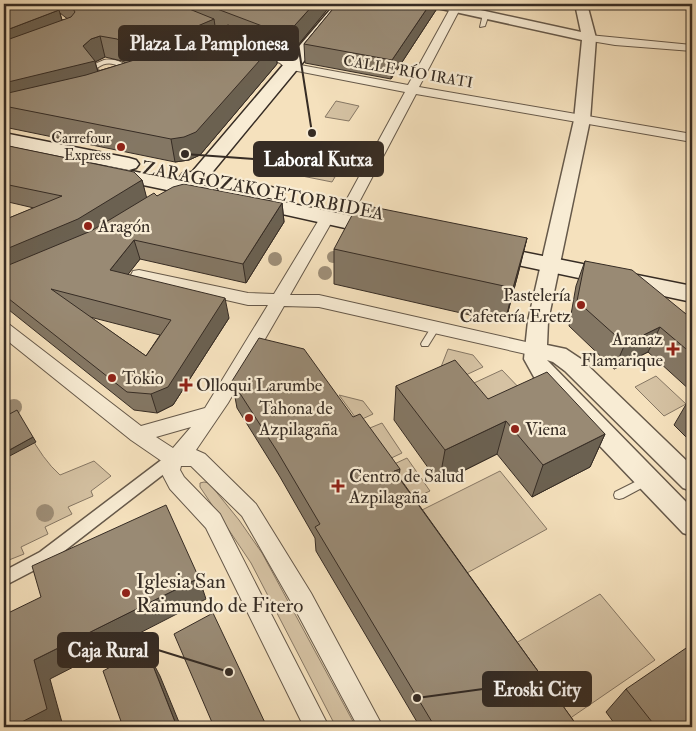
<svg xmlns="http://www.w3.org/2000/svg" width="696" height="731" font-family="'IM FELL Double Pica',serif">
	<rect width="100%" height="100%" fill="#f5e1bd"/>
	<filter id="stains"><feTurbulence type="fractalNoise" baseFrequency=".004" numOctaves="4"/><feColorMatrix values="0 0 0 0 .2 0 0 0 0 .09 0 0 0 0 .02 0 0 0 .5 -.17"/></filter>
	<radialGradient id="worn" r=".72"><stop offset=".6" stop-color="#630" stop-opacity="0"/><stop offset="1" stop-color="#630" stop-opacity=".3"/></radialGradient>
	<g fill="#d5c2a3" stroke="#867764">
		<path d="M 336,101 L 359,106 L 349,121 L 325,117 Z"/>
		<path d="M 261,162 L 335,177 L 332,182 L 257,167 Z"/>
		<path d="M 448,349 L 473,355 L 483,367 L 453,381 L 441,367 Z"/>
		<path d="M 502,370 L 524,393 L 481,413 L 461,389 Z"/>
		<path d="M 656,376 L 686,404 L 664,416 L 635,387 Z"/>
		<path d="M 4,391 C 23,418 35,453 60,475 L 94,461 L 111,476 L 91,491 L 93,496 L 68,507 L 72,514 L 45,527 L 48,534 L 21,547 L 24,554 L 4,562 Z"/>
		<path d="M 339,395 L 363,401 L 373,414 L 358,421 Z"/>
		<path d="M 382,423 L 402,453 L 385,461 L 365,430 Z"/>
		<path d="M 407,458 L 430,491 L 412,499 L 390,466 Z"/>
		<path d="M 500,471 L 547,529 L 467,573 L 422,510 Z"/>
		<path d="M 204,482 L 209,483 L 239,520 L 262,553 L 356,727 L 336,727 L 251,563 L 200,487 L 200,483 Z"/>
		<path d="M 600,594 L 655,660 L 569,719 L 516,643 Z"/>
	</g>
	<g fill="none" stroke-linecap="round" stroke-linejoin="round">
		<g stroke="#66594a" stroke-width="2">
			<g id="service">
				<path d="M 486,12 L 489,14 L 485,26 L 480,27 L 483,14 Z"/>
				<path d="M 104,60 C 115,58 125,63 134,71 L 129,72 C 118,65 109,59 97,68 L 101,73 L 96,74 L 91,68 L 97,63 Z"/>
				<path d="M 435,325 L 439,328 L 438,330 L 428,346 L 422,346 L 421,344 L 422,342 L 432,326 Z"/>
				<path d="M 647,476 L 651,477 L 652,480 L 651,483 L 623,498 L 619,499 L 615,498 L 614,495 L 615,492 Z"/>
			</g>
		</g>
		<g stroke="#66594a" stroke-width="3">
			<path id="pedestrian" d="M 173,453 L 178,455 L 180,459 L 178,463 L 50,562 L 4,586 L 4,571 L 40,552 L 168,455 Z"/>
		</g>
		<g stroke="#66594a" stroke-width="2">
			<g id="minor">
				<path d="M 456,4 L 461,7 L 419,87 L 692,134 L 692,142 L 416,94 L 356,208 L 354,211 L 344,211 L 342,208 L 405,92 L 287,69 L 280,63 L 249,49 L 255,46 L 259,47 L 288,59 L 295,64 L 408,85 L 451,7 Z"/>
				<path d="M 589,35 L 692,45 L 692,51 L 615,45 L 585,40 L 584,38 L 585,36 Z"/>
				<path d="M 327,213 L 332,215 L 334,218 L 290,295 L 319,295 L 535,344 L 541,345 L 544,350 L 541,355 L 535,356 L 319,307 L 284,306 L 228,403 L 196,450 L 205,454 L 256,504 L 311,593 L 383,727 L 358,727 L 295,609 L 242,516 L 191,466 L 181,466 L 180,470 L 184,477 L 220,514 L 329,727 L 304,727 L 206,528 L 170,489 L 160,470 L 163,462 L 131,440 L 4,338 L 4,323 L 10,325 L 141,426 L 205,408 L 268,305 L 248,305 L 139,280 L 133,279 L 131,275 L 133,271 L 139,270 L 248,293 L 274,294 L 320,218 L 322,215 ZM 191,427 L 173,448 L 156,437 Z"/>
			</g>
		</g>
		<g stroke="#66594a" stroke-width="3">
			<path id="tertiary" d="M 431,4 L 453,4 L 581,32 L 575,4 L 587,4 L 596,38 L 590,120 L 548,321 L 547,345 L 566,349 L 581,359 L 692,466 L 692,491 L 683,488 L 565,371 L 553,362 L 547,360 L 692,508 L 692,536 L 683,533 L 534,377 L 524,359 L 528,321 L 574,120 L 582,40 L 437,8 Z"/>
		</g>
		<g stroke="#362c24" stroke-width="3">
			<g id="secondary">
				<path d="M 335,4 L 349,4 L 323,38 L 210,175 L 281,189 L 284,193 L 281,197 L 274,199 L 183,181 L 180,177 L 183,173 L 192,172 Z"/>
				<path d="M 4,133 L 129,158 L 136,160 L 139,164 L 136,168 L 129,170 L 4,145 Z"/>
				<path d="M 107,166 L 210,187 L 217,189 L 220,193 L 217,197 L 210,199 L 100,176 L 97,172 L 100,168 Z"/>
				<path d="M 249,195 L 381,222 L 388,224 L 392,229 L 388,234 L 381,236 L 242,205 L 239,201 L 242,197 Z"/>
				<path d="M 488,245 L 692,286 L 692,302 L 480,257 L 477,252 L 480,247 Z"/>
			</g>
		</g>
		<use href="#service" fill="#f8ecd4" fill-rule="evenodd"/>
		<use href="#pedestrian" fill="#f8ecd4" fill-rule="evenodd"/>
		<use href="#minor" fill="#f8ecd4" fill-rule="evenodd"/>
		<use href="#tertiary" fill="#f8ecd4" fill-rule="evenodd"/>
		<use href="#secondary" fill="#f8ecd4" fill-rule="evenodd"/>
	</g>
	<g fill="#9e8e77">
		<circle cx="333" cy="257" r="6"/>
		<circle cx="275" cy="259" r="7"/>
		<circle cx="325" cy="273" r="7"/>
		<circle cx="14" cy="407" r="8"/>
		<circle cx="45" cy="513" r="9"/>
	</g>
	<g fill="#847764" stroke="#362c24" fill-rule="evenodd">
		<path d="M 4,4 L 331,4 L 331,5 L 288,57 L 276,52 L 277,64 L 200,155 L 189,160 L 175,162 L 4,127 ZM 60,13 L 65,17 L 68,19 L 62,20 ZM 105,57 L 122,61 L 126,63 L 98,71 L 95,62 Z"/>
		<path d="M 337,4 L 437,4 L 436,10 L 391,79 L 305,63 L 304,44 Z"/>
		<path d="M 475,4 L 495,4 L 493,7 Z"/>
		<path d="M 4,145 L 142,180 L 146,198 L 157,196 L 282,203 L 284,222 L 246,283 L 140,259 L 127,275 L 229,318 L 173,405 L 157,413 L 134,410 L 4,306 L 4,220 L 34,208 L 4,201 ZM 90,317 L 160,335 L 146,356 Z"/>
		<path d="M 527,238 L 518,274 L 505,323 L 334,284 L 334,249 Z"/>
		<path d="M 585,261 L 686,314 L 692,311 L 692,392 L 648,352 L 614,369 L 569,326 L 576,286 Z"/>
		<path d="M 232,381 L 353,417 L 399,477 L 578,727 L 420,727 L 316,551 L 315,538 L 280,477 L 237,408 Z"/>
		<path d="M 396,386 L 488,399 L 605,434 L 590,467 L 532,497 L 497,454 L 439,483 L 394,420 Z"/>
		<path d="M 692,398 L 692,443 L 674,425 L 688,401 Z"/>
		<path d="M 626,689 L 692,727 L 617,727 L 606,712 Z"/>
	</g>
	<g fill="#6b6151" stroke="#362c24">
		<path d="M 314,4 L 331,4 L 331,5 L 288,57 L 286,35 Z"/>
		<path d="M 430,4 L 437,4 L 436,10 L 391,79 L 392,60 Z"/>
		<path d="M 59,10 L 65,31 L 4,55 L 4,31 Z"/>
		<path d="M 214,19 L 217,40 L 139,72 L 134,50 Z"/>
		<path d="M 100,36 L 105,57 L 95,62 L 101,83 L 4,106 L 4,83 L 83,46 L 91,39 Z"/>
		<path d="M 276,42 L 277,64 L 200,155 L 189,160 L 175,162 L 171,139 Z"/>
		<path d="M 142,180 L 147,199 L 84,238 L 4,273 L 4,250 Z"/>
		<path d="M 282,203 L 284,222 L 246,283 L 243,264 Z"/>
		<path d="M 527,238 L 518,274 L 505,323 L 513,288 Z"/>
		<path d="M 134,240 L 140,259 L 116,290 L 110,270 Z"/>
		<path d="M 225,298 L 229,318 L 173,405 L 157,413 L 151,394 Z"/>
		<path d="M 660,327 L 648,352 L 614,369 L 625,344 Z"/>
		<path d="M 506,421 L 497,454 L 439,483 L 445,450 Z"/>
		<path d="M 605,434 L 590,467 L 532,497 L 543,465 Z"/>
		<path d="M 33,437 L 36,442 L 4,459 L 4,453 Z"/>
		<path d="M 400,469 L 397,494 L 394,471 Z"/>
		<path d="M 199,578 L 206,599 L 50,679 L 63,726 L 60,727 L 12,727 L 34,660 Z"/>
		<path d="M 148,653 L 160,676 L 181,727 L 177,727 Z"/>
	</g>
	<g fill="#998a74" stroke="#362c24" fill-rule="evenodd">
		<path d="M 4,4 L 50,4 L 59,10 L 4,31 Z"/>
		<path d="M 70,4 L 177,4 L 214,19 L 165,40 L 134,50 L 117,39 L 100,36 L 91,39 L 83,46 L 95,61 L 4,83 L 4,41 L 71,17 L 75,12 Z"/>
		<path d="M 204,4 L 314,4 L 286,35 Z"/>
		<path d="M 337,4 L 430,4 L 392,60 L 304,44 Z"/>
		<path d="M 228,25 L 276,42 L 196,132 L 184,137 L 171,139 L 4,106 L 4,94 L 86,75 L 173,48 Z"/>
		<path d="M 4,145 L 134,172 L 142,180 L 78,219 L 4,250 L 4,220 L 62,196 L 4,184 Z"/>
		<path d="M 184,184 L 282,203 L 243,264 L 134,240 L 110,270 L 225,298 L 168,387 L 151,394 L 127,392 L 4,295 L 4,267 L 91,231 L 154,193 L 157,196 L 173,187 ZM 51,289 L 171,320 L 146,356 Z"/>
		<path d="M 358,204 L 527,238 L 513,288 L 334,249 Z"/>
		<path d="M 585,261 L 632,270 L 686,314 L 692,311 L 692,354 L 660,327 L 625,344 L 577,301 Z"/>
		<path d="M 259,338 L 304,349 L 353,417 L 360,414 L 400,469 L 394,471 L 578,727 L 435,727 L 315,527 L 320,524 L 277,451 L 232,381 Z"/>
		<path d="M 455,360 L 488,399 L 547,372 L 605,434 L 543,465 L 506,421 L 445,450 L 396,386 Z"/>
		<path d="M 692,398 L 692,405 L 688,401 Z"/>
		<path d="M 17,410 L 33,437 L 4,453 L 4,417 Z"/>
		<path d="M 166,505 L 199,578 L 34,660 L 47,709 L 12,727 L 4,727 L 4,615 L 41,597 L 32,566 Z"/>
		<path d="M 213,613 L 267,727 L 214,727 L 174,634 Z"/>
		<path d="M 692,644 L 692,727 L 656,727 L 626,689 Z"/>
		<path d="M 140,651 L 148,653 L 177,727 L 123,727 L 103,671 Z"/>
	</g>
	<g fill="#8f2418" stroke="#f8ecd4" stroke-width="2">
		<circle cx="121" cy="147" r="5"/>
		<circle cx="88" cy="226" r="5"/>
		<circle cx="581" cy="305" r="5"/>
		<path d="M670.5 341.5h5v5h5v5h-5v5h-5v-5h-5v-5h5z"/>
		<circle cx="112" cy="378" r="5"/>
		<path d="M183.5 377.5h5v5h5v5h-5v5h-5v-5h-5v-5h5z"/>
		<circle cx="249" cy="418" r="5"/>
		<circle cx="515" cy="429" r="5"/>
		<path d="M335.5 478.5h5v5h5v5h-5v5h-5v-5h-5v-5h5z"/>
		<circle cx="126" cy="593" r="5"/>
	</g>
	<g text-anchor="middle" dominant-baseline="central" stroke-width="4.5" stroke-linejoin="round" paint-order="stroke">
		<g font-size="15" fill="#362c24" stroke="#f8ecd4">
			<text transform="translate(408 72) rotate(10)">CALLE RÍO IRATI</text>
		</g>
		<g font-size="15" fill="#362c24" stroke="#f8ecd4" text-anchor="end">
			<text x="111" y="138">Carrefour<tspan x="111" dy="17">Express</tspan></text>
		</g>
		<g font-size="18" fill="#362c24" stroke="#f8ecd4">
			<text transform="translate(263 191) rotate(11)">ZARAGOZAKO ETORBIDEA</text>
		</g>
		<g font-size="18" fill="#362c24" stroke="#f8ecd4" text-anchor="start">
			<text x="98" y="226">Aragón</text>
			<text x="571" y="295" text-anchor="end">Pastelería<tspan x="571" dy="21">Cafetería Eretz</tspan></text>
			<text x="663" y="339" text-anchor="end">Aranaz<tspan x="663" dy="21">Flamarique</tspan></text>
			<text x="122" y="378">Tokio</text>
			<text x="196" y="385">Olloqui Larumbe</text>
			<text x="259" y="408">Tahona de<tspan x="259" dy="21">Azpilagaña</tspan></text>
			<text x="525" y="429">Viena</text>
			<text x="349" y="476">Centro de Salud<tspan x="349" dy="21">Azpilagaña</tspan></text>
		</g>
		<g font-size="21" fill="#362c24" stroke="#f8ecd4" text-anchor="start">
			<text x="136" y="581">Iglesia San<tspan x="136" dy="24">Raimundo de Fitero</tspan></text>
		</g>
	</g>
	<path fill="none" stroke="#362c24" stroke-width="2" d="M312 133L298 43M185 154L254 159M229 672L158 650M417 698L483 689"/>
	<g fill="#362c24" stroke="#f8ecd4" stroke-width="2">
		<circle cx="312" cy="133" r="5"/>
		<circle cx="185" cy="154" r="5"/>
		<circle cx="229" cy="672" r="5"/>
		<circle cx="417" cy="698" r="5"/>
	</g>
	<g fill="#362c24" stroke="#362c24" stroke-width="2">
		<rect x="119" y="26" width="179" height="34" rx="5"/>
		<rect x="254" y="142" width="129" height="34" rx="5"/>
		<rect x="58" y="633" width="100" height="34" rx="5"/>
		<rect x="483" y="672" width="108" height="34" rx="5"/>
	</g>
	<g font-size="19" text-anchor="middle" font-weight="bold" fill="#fff">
		<text x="209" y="50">Plaza La Pamplonesa</text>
		<text x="318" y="166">Laboral Kutxa</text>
		<text x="108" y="657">Caja Rural</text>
		<text x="537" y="696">Eroski City</text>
	</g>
	<rect width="696" height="731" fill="none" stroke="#f5e1bd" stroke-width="20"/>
	<rect x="5" y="5" width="686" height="721" fill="none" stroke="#362c24" stroke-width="2.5"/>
	<rect x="10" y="10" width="676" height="711" fill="none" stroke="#362c24"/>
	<rect width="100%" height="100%" filter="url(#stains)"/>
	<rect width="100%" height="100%" fill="url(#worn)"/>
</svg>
